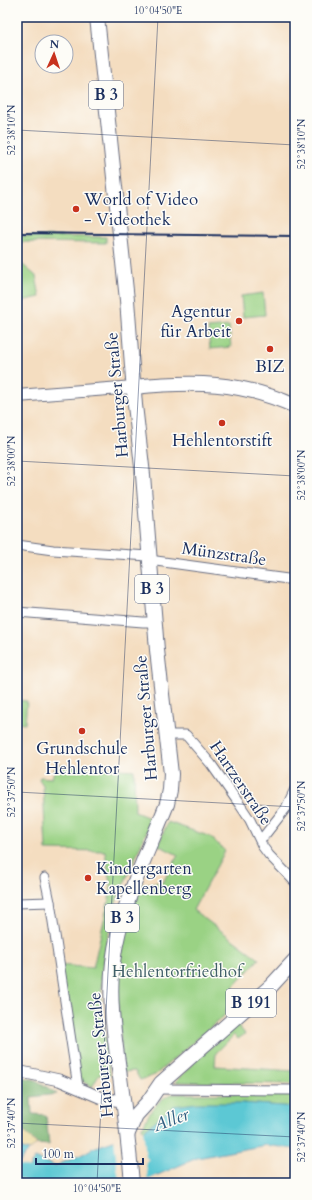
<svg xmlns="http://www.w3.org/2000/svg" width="312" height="1200" font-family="Cardo,serif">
	<rect width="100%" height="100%" fill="#fdfcf7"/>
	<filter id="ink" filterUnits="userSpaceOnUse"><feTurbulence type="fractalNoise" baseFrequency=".025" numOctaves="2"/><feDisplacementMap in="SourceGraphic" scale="8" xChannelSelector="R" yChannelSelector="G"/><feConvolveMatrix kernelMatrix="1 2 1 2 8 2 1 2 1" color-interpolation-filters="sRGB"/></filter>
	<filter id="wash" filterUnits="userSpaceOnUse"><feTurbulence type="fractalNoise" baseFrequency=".012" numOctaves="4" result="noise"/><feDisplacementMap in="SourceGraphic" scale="16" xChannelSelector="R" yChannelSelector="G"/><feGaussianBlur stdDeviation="0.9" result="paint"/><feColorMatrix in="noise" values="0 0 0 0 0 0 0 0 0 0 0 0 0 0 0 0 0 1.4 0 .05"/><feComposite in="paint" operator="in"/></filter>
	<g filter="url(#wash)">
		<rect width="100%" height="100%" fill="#f4ddc0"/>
		<g fill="#9ad284" stroke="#5a8071">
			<path d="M 17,236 L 106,237 L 106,243 L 17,242 Z"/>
			<path d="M 17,260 L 36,276 L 40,297 L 17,302 Z"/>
			<path d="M 263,293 L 265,315 L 243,317 L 241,296 Z"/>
			<path d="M 229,326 L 231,347 L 210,349 L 208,328 Z"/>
			<path d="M 17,700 L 27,701 L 25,724 L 17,723 Z"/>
			<path d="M 56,765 L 134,770 L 135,812 L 152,819 L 116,902 L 108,936 L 102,975 L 101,1003 L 110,1075 L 99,1075 L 92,1087 L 74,1076 L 58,965 L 93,968 L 111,890 L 105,851 L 46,850 L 43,785 L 39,779 L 40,777 L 52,778 Z"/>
			<path d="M 168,822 L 211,837 L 225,851 L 193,910 L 259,959 L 233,987 L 225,1015 L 155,1075 L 140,1080 L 135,1071 L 123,1072 L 117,987 L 122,946 L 131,910 L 141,884 L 163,882 L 178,855 L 158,845 Z"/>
			<path d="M 237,1024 L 245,1034 L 238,1039 L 234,1035 L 216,1053 L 215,1066 L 295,1071 L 295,1084 L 175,1082 L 196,1060 Z"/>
			<path d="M 171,1094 L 295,1094 L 295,1107 L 242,1103 L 174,1106 L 143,1131 L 142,1126 L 144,1125 C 148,1113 159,1099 171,1094 Z"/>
		</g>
		<path fill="#7bb472" stroke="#4b7268" d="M 17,1076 L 36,1080 L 57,1094 L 31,1097 L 32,1114 L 46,1115 L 49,1145 L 37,1144 L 17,1126 Z"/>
		<path fill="#eeda9e" stroke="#84847e" d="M 17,1126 L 37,1144 L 29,1151 L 17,1147 Z"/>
		<g fill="#5cc8d4" stroke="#3c7c99">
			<path d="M 197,1103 L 242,1103 L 295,1107 L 295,1149 L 266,1145 L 197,1158 L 139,1183 L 30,1183 L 31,1180 L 24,1176 L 35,1158 L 55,1166 L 83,1154 L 93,1148 L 143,1131 L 174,1106 Z"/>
			<path d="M 17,1147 L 29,1151 L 23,1157 L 17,1167 Z"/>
		</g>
		<path fill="#f4ddc0" d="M 143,1129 L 146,1157 L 149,1160 L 146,1162 L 148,1182 L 145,1183 L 119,1183 L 118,1171 L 116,1169 L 117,1166 L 114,1139 Z"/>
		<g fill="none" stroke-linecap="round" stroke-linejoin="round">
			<path stroke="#5cc8d4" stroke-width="13" d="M 17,1171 L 35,1177 L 43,1176"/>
		</g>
	</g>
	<g filter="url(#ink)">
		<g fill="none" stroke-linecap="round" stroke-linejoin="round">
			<g stroke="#676c80" stroke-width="11">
				<g id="minor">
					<path d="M 17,545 L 53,550 L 149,556"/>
					<path d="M 149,560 L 295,580"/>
					<path d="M 17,612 L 143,622 L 155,622"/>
					<path d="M 167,735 L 186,735 L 211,764 L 240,805 L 250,820 L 263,847 L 269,855 L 295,882"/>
					<path d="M 260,839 L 264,836 L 286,808 L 295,789"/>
					<path d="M 45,878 L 50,902 L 78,1087"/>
					<path d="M 17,903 L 50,902"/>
					<path d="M 157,1089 L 295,1090"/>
				</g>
			</g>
			<g stroke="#676c80" stroke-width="13">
				<path id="tertiary" d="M 17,1071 L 59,1080 L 104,1099 L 124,1101"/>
			</g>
			<g stroke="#676c80" stroke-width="14">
				<path id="secondary" d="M 17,396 L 134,387"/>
			</g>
			<g stroke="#676c80" stroke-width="16">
				<g id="primary">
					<path d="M 97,17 L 127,300 L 135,405 L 143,475 L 157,650 L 171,774 L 170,790 L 167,804 C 146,857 120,906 113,962 C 108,1001 115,1039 120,1077 C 125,1113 129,1148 132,1183"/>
					<path d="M 134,387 C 193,381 240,381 295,406"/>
					<path d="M 128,1133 L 136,1115 L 148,1102 L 161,1083 L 271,986 L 295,960"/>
				</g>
			</g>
			<use href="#minor" stroke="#fff" stroke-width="9"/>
			<use href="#tertiary" stroke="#fff" stroke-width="11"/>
			<use href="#secondary" stroke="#fff" stroke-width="12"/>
			<use href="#primary" stroke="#fff" stroke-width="14"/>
			<path stroke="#1b2f5e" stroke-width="2" d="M 17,233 L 295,236"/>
		</g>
	</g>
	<path fill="none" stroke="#1b2f5e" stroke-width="1" stroke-opacity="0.45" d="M 17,130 L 295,145M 17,461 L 295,476M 17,792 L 295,807M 17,1123 L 295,1137M 97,1183 L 158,17"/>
	<g fill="#c8321e" stroke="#fdfcf7" stroke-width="1.5">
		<circle cx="76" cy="209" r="4"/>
		<circle cx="239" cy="321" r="4"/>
		<circle cx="270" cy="349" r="4"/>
		<circle cx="222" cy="423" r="4"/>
		<circle cx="82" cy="731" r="4"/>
		<circle cx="88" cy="878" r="4"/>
	</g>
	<g text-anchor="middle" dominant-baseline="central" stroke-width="3" stroke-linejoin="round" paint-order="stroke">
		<g fill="#fdfcf7" stroke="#5f6c8c" stroke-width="1">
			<rect x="89" y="81" width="34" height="28" rx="3"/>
			<rect x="135" y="575" width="34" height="28" rx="3"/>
			<rect x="105" y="904" width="34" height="28" rx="3"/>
			<rect x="226" y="989" width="50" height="28" rx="3"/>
		</g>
		<g font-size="16" font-weight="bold" fill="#1b2f5e">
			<text x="106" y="95">B 3</text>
			<text x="152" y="589">B 3</text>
			<text x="122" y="918">B 3</text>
			<text x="251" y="1003">B 191</text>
		</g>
		<g font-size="17" fill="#1b2f5e" stroke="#fdfcf7">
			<text x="84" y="199" text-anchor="start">World of Video<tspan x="84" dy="20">- Videothek</tspan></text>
			<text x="231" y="311" text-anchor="end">Agentur<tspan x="231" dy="20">für Arbeit</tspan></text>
			<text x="270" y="366">BIZ</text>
			<text x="222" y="440">Hehlentorstift</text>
			<text x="82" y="748">Grundschule<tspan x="82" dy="20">Hehlentor</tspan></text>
			<text x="96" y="868" text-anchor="start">Kindergarten<tspan x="96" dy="20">Kapellenberg</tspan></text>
		</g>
		<g font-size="17" fill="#1b2f5e" stroke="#fdfcf7">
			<text transform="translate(117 395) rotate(-95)">Harburger Straße</text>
			<text transform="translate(224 554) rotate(8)">Münzstraße</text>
			<text transform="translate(146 718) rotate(-95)">Harburger Straße</text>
			<text transform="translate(241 783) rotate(56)">Hartzerstraße</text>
			<text transform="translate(101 1055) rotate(-96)">Harburger Straße</text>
		</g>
		<g font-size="17" fill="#416069" stroke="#fdfcf7">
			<text x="177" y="971">Hehlentorfriedhof</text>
		</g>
		<g font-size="18" font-style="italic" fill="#2e5d81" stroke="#fdfcf7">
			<text transform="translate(171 1120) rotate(-20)">Aller</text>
		</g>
	</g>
	<rect width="312" height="1200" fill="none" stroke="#fdfcf7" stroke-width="44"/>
	<g transform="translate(54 54) rotate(3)"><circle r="19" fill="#fdfcf7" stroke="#a3aaba"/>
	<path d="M0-3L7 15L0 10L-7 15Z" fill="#c8321e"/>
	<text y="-6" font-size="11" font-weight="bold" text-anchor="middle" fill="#1b2f5e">N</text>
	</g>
	<path d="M36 1158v6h107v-6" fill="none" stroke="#1b2f5e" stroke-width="2"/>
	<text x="42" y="1158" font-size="12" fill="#1b2f5e" stroke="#fdfcf7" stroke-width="3" paint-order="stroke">100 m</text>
	<rect x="22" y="22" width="268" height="1156" fill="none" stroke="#1b2f5e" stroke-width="1.5"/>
	<g font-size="10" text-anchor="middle" fill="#1b2f5e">
		<text x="158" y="14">10°04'50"E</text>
		<text transform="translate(11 130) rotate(-90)" y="4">52°38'10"N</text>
		<text transform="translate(301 144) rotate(-90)" y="4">52°38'10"N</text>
		<text transform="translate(11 461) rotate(-90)" y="4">52°38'00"N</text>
		<text transform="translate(301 475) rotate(-90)" y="4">52°38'00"N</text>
		<text transform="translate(11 792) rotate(-90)" y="4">52°37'50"N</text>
		<text transform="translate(301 806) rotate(-90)" y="4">52°37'50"N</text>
		<text transform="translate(11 1123) rotate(-90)" y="4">52°37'40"N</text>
		<text transform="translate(301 1137) rotate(-90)" y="4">52°37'40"N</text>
		<text x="97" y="1192">10°04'50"E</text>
	</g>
</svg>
